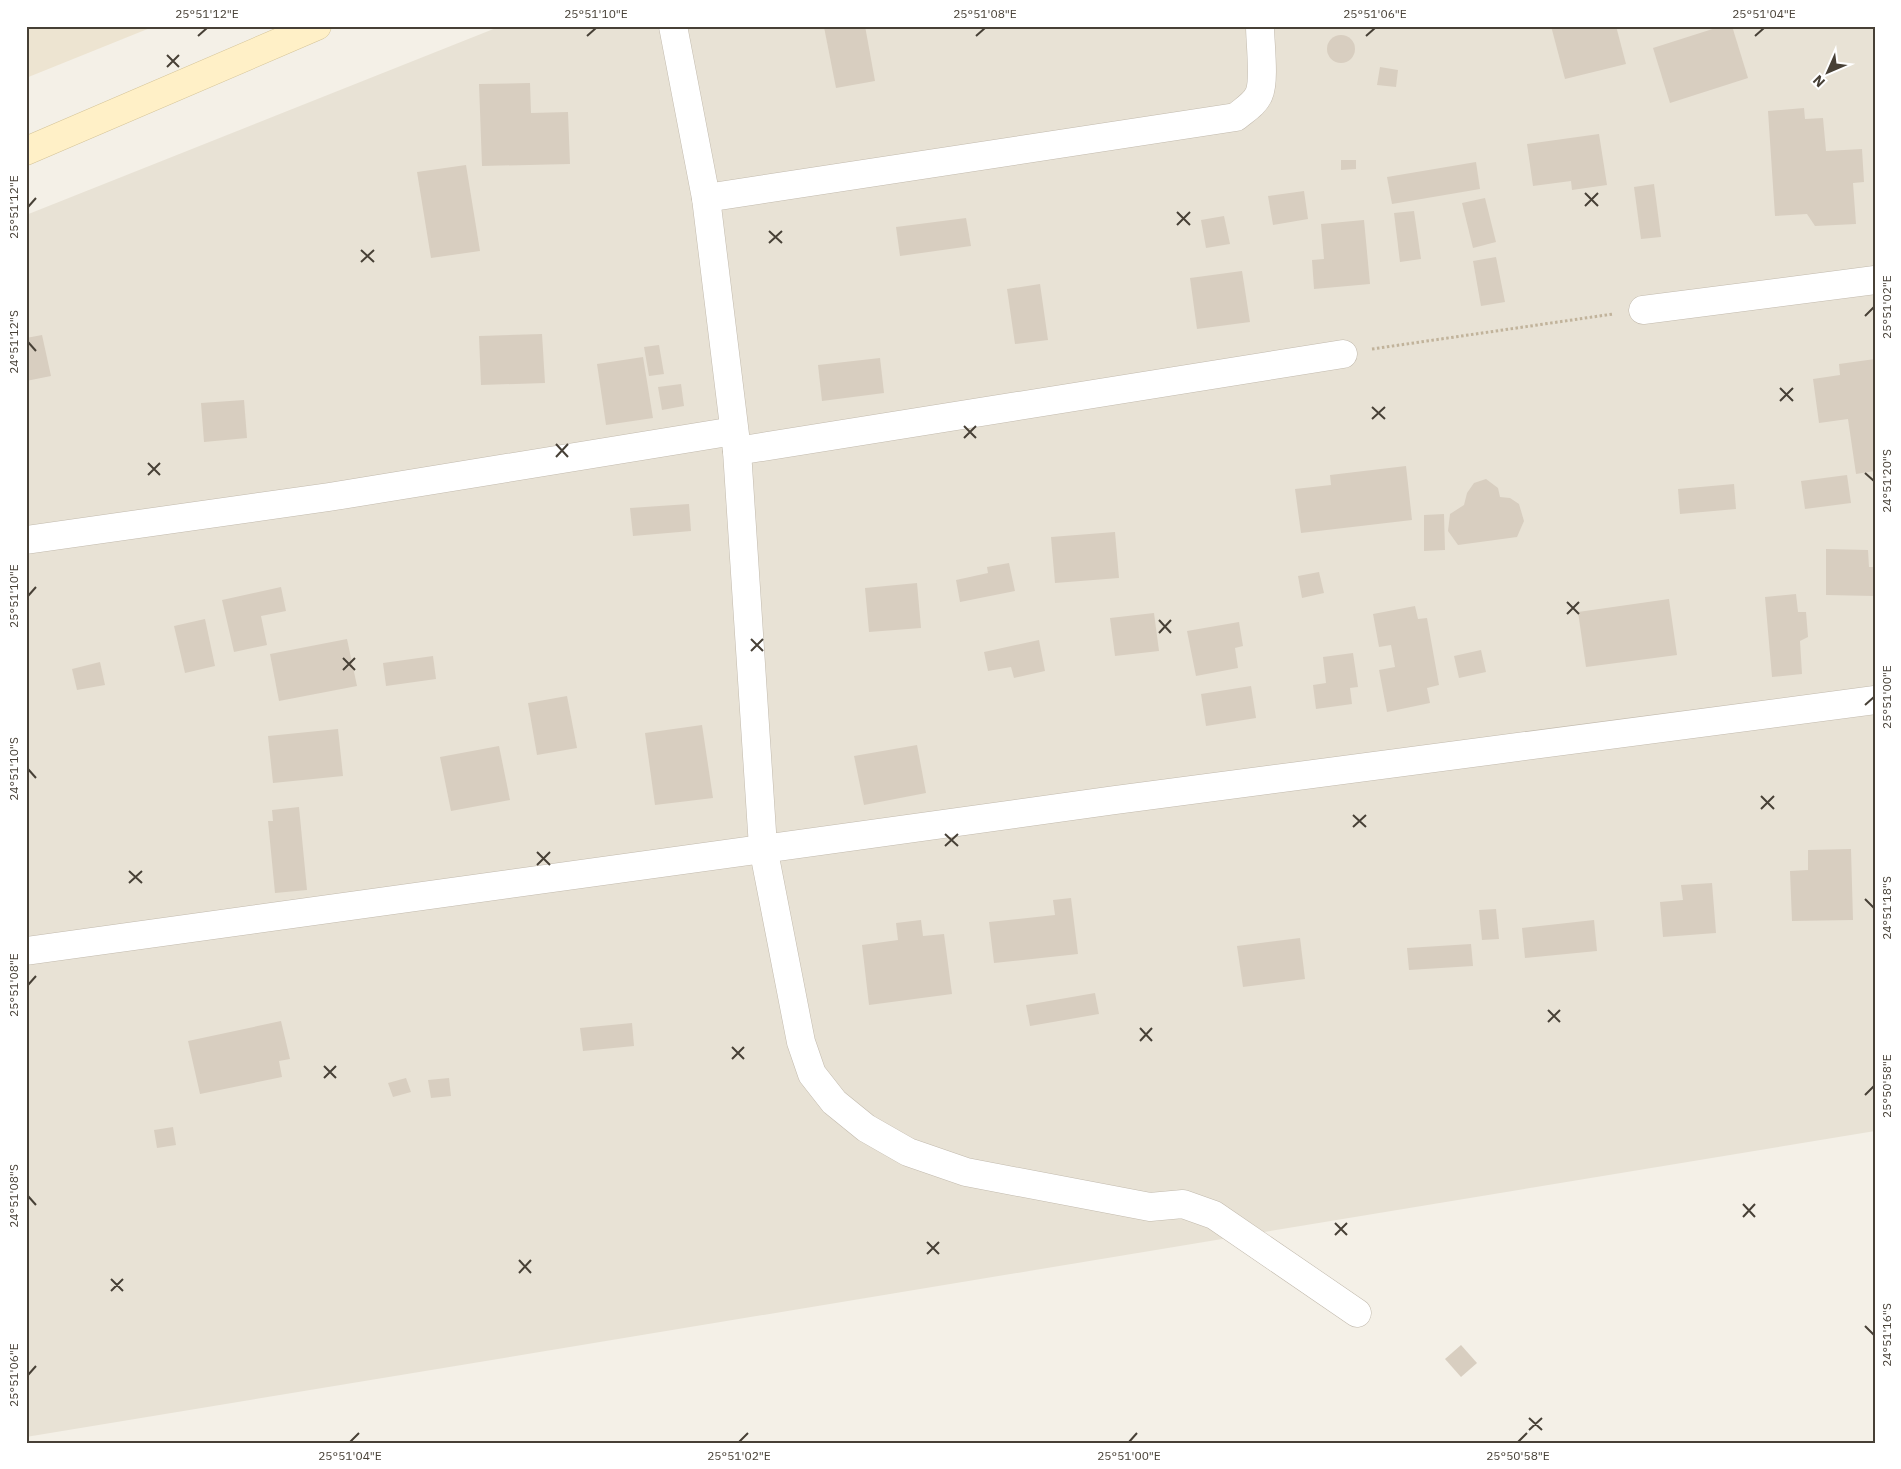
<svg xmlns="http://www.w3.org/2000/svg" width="1901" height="1469" font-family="'IBM Plex Sans',sans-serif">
	<rect width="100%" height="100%" fill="#f4f0e7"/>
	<path fill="#e8e2d5" d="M 501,26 L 1875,26 L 1875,1131 L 26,1437 L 26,215 Z"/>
	<path fill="#ede4d1" d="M 26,26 L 155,26 L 26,78 Z"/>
	<g fill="#d8cec0">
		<path d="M 865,26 L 875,81 L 836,88 L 824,27 Z"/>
		<path d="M 1551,26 L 1616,26 L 1626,64 L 1565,79 Z"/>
		<path d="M 1722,26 L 1732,26 L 1748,78 L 1670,103 L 1653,48 Z"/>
		<circle cx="1341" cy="49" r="14"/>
		<path d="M 1380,67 L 1398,70 L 1396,87 L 1377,85 Z"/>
		<path d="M 530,83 L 531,113 L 568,112 L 570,164 L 482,166 L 479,84 Z"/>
		<path d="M 1804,108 L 1805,119 L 1823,118 L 1826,151 L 1862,149 L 1864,182 L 1853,183 L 1856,224 L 1815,226 L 1807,214 L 1775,216 L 1768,111 Z"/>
		<path d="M 1599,134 L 1607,185 L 1572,190 L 1571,181 L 1533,186 L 1527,144 Z"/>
		<path d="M 1341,160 L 1356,160 L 1356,169 L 1341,170 Z"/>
		<path d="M 1476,162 L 1480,189 L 1392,204 L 1387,177 Z"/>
		<path d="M 466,165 L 480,251 L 431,258 L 417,172 Z"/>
		<path d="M 1654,184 L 1661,237 L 1641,239 L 1634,187 Z"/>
		<path d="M 1304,191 L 1308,219 L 1273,225 L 1268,196 Z"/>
		<path d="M 1485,198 L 1496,242 L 1473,248 L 1462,203 Z"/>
		<path d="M 1414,211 L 1421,259 L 1400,262 L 1394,213 Z"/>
		<path d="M 1224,216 L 1230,244 L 1206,248 L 1201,220 Z"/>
		<path d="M 966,218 L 971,246 L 900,256 L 896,227 Z"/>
		<path d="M 1364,220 L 1370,284 L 1314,289 L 1312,260 L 1324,259 L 1321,224 Z"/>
		<path d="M 1496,257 L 1505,302 L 1481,306 L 1473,261 Z"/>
		<path d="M 1242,271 L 1250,322 L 1197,329 L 1190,278 Z"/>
		<path d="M 1040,284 L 1048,340 L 1015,344 L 1007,289 Z"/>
		<path d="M 542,334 L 545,383 L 481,385 L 479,336 Z"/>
		<path d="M 42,335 L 51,376 L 26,381 L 26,338 Z"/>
		<path d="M 659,345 L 664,374 L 649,376 L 644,347 Z"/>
		<path d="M 643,357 L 653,418 L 606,425 L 597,364 Z"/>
		<path d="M 880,358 L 884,393 L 822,401 L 818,365 Z"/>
		<path d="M 1875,359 L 1875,471 L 1856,474 L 1848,419 L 1819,423 L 1813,379 L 1840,375 L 1839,364 Z"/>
		<path d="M 681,384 L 684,406 L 662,410 L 658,387 Z"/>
		<path d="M 244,400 L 247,438 L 204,442 L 201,403 Z"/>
		<path d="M 1406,466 L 1412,520 L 1301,533 L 1295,489 L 1331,485 L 1330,475 Z"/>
		<path d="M 1847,475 L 1851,503 L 1805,509 L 1801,481 Z"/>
		<path d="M 1486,479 L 1498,488 L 1500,497 L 1510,498 L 1519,504 L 1524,521 L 1517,537 L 1458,545 L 1448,531 L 1450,514 L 1464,505 L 1467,493 L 1474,483 Z"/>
		<path d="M 1734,484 L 1736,509 L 1680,514 L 1678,489 Z"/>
		<path d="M 689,504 L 691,531 L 633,536 L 630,508 Z"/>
		<path d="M 1444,514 L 1445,550 L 1424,551 L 1424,515 Z"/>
		<path d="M 1115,532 L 1119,578 L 1055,583 L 1051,537 Z"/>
		<path d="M 1826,549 L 1868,550 L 1869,567 L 1875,567 L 1875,596 L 1826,595 Z"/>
		<path d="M 1009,563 L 1015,591 L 960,602 L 956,580 L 988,573 L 987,567 Z"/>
		<path d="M 1319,572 L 1324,593 L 1302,598 L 1298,576 Z"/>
		<path d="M 917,583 L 921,628 L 869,632 L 865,588 Z"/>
		<path d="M 281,587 L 286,611 L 261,616 L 267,645 L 234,652 L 222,600 Z"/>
		<path d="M 1796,594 L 1798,612 L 1806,612 L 1808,637 L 1800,641 L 1802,674 L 1772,677 L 1765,597 Z"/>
		<path d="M 1669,599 L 1677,655 L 1586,667 L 1578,612 Z"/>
		<path d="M 1415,606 L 1418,619 L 1427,618 L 1439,685 L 1427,688 L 1430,703 L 1387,712 L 1379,670 L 1395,667 L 1391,645 L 1379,647 L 1373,614 Z"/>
		<path d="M 1154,613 L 1159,651 L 1115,656 L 1110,618 Z"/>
		<path d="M 205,619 L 215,666 L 185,673 L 174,626 Z"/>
		<path d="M 1239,622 L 1243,646 L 1235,648 L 1238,668 L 1196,676 L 1187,631 Z"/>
		<path d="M 347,639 L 357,686 L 279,701 L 270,654 Z"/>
		<path d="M 1039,640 L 1045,671 L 1014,678 L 1011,667 L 988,671 L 984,652 Z"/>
		<path d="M 1481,650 L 1486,672 L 1459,678 L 1454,656 Z"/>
		<path d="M 1353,653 L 1358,687 L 1350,688 L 1352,704 L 1316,709 L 1313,685 L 1326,683 L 1323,657 Z"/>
		<path d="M 433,656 L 436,679 L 386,686 L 383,663 Z"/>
		<path d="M 100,662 L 105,685 L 77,690 L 72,669 Z"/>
		<path d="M 1251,686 L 1256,718 L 1206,726 L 1201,694 Z"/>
		<path d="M 567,696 L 577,748 L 537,755 L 528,703 Z"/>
		<path d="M 702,725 L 713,798 L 655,805 L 645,733 Z"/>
		<path d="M 338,729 L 343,776 L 273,783 L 268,736 Z"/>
		<path d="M 917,745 L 926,793 L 864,805 L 854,756 Z"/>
		<path d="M 499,746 L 510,800 L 451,811 L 440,757 Z"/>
		<path d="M 299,807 L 307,890 L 275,893 L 268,821 L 273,821 L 272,810 Z"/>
		<path d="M 1851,849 L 1853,920 L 1792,921 L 1790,871 L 1808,870 L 1808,850 Z"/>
		<path d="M 1712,883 L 1716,933 L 1663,937 L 1660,902 L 1683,900 L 1681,885 Z"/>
		<path d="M 1071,898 L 1078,954 L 994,963 L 989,922 L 1055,915 L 1053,900 Z"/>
		<path d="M 1496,909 L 1499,939 L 1482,940 L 1479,910 Z"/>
		<path d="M 921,920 L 923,936 L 944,934 L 952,994 L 869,1005 L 862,945 L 898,940 L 896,923 Z"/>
		<path d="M 1594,920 L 1597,951 L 1525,958 L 1522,928 Z"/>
		<path d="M 1300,938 L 1305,979 L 1243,987 L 1237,946 Z"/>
		<path d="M 1471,944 L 1473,966 L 1409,970 L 1407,948 Z"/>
		<path d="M 1095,993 L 1099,1014 L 1030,1026 L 1026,1005 Z"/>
		<path d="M 281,1021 L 290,1059 L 279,1061 L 282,1077 L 200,1094 L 188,1041 Z"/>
		<path d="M 632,1023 L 634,1046 L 583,1051 L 580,1028 Z"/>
		<path d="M 406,1078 L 411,1092 L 393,1097 L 388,1083 Z"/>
		<path d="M 449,1078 L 451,1096 L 431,1098 L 428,1080 Z"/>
		<path d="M 173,1127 L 176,1145 L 157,1148 L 154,1130 Z"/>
		<path d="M 1461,1345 L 1477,1363 L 1461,1377 L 1445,1359 Z"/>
	</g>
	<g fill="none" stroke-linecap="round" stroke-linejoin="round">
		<g stroke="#c2baad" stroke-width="29">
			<g id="street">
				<path d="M 673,26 L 706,198 L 737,451 L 763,847 L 801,1042 L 812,1074 L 834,1102 L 866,1128 L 908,1152 L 966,1172 L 1150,1207 L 1183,1204 L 1214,1215 L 1357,1313"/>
				<path d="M 706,198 L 1236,117 C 1244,110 1255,104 1259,94 C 1265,81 1260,42 1260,26"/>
				<path d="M 1643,310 L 1875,280"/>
				<path d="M 737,451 L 1343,354"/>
				<path d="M 26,540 L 329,497 L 734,431"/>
				<path d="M 26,951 C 642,864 1258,779 1875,700"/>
			</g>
		</g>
		<g stroke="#d4c397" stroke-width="29">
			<path id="secondary" d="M 26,151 L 317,26"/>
		</g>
		<path stroke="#c1b39b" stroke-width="3" stroke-dasharray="2.5 2.5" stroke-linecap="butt" d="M 1372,349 L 1613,314"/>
		<use href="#street" stroke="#fff" stroke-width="28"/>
		<use href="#secondary" stroke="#fff0c7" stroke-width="28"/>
	</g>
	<path fill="none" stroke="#474036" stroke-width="2" d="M 198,36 L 207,28M 587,36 L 596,28M 976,36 L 985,28M 1366,36 L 1375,28M 1755,36 L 1764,28M 167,55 L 179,67M 167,67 L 179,55M 1585,193 L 1598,206M 1585,206 L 1598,193M 28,207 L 36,198M 1177,212 L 1190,225M 1177,225 L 1190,212M 769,231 L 782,243M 769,243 L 782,231M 361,250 L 374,262M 361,262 L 374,250M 1865,316 L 1874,307M 28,342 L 36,351M 1780,388 L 1793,401M 1780,401 L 1793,388M 1372,407 L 1385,419M 1372,419 L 1385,407M 964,426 L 976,438M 964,438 L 976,426M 556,444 L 568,457M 556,457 L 568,444M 148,463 L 160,475M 1865,473 L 1874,481M 148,475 L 160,463M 28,596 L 36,587M 1567,602 L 1579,614M 1567,614 L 1579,602M 1159,620 L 1171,633M 1159,633 L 1171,620M 751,639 L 763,651M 751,651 L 763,639M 343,658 L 355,670M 343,670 L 355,658M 1865,705 L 1874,697M 28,769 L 36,778M 1761,796 L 1774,809M 1761,809 L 1774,796M 1353,815 L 1366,827M 1353,827 L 1366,815M 945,834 L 958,846M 945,846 L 958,834M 537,852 L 550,865M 537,865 L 550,852M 129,871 L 142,883M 129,883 L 142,871M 1865,899 L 1874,908M 28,985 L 36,976M 1548,1010 L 1560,1022M 1548,1022 L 1560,1010M 1140,1028 L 1152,1041M 1140,1041 L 1152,1028M 732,1047 L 744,1059M 732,1059 L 744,1047M 324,1066 L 336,1078M 324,1078 L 336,1066M 1865,1095 L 1874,1086M 28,1196 L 36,1205M 1743,1204 L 1755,1217M 1743,1217 L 1755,1204M 1335,1223 L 1347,1235M 1335,1235 L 1347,1223M 927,1242 L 939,1254M 927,1254 L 939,1242M 519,1260 L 531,1273M 519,1273 L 531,1260M 111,1279 L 123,1291M 111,1291 L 123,1279M 1865,1326 L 1874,1335M 28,1375 L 36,1366M 1529,1418 L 1542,1430M 1529,1430 L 1542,1418M 350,1442 L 359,1433M 739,1442 L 748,1433M 1129,1442 L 1137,1433M 1518,1442 L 1527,1433"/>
	<rect width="1901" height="1469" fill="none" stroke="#ffffff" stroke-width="55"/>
	<g transform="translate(1828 72) rotate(225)" stroke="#ffffff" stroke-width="4" paint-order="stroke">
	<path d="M0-4L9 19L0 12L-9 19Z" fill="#474036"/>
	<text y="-8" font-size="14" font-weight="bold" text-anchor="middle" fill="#474036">N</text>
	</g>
	<rect x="28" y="28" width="1846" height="1414" fill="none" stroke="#474036" stroke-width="2"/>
	<g font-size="12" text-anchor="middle" fill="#474036">
		<text x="207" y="18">25°51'12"E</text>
		<text x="596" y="18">25°51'10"E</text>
		<text x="985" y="18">25°51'08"E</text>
		<text x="1375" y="18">25°51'06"E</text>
		<text x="1764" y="18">25°51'04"E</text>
		<text transform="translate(14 207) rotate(-90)" y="4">25°51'12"E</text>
		<text transform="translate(1887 307) rotate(-90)" y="4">25°51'02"E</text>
		<text transform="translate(14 342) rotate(-90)" y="4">24°51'12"S</text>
		<text transform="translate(1887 481) rotate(-90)" y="4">24°51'20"S</text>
		<text transform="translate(14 596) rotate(-90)" y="4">25°51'10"E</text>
		<text transform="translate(1887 697) rotate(-90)" y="4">25°51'00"E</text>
		<text transform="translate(14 769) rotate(-90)" y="4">24°51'10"S</text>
		<text transform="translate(1887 908) rotate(-90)" y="4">24°51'18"S</text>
		<text transform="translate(14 985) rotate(-90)" y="4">25°51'08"E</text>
		<text transform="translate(1887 1086) rotate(-90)" y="4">25°50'58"E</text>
		<text transform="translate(14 1196) rotate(-90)" y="4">24°51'08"S</text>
		<text transform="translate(1887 1335) rotate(-90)" y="4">24°51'16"S</text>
		<text transform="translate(14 1375) rotate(-90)" y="4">25°51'06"E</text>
		<text x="350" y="1460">25°51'04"E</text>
		<text x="739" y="1460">25°51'02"E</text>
		<text x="1129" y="1460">25°51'00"E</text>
		<text x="1518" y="1460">25°50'58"E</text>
	</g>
</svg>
